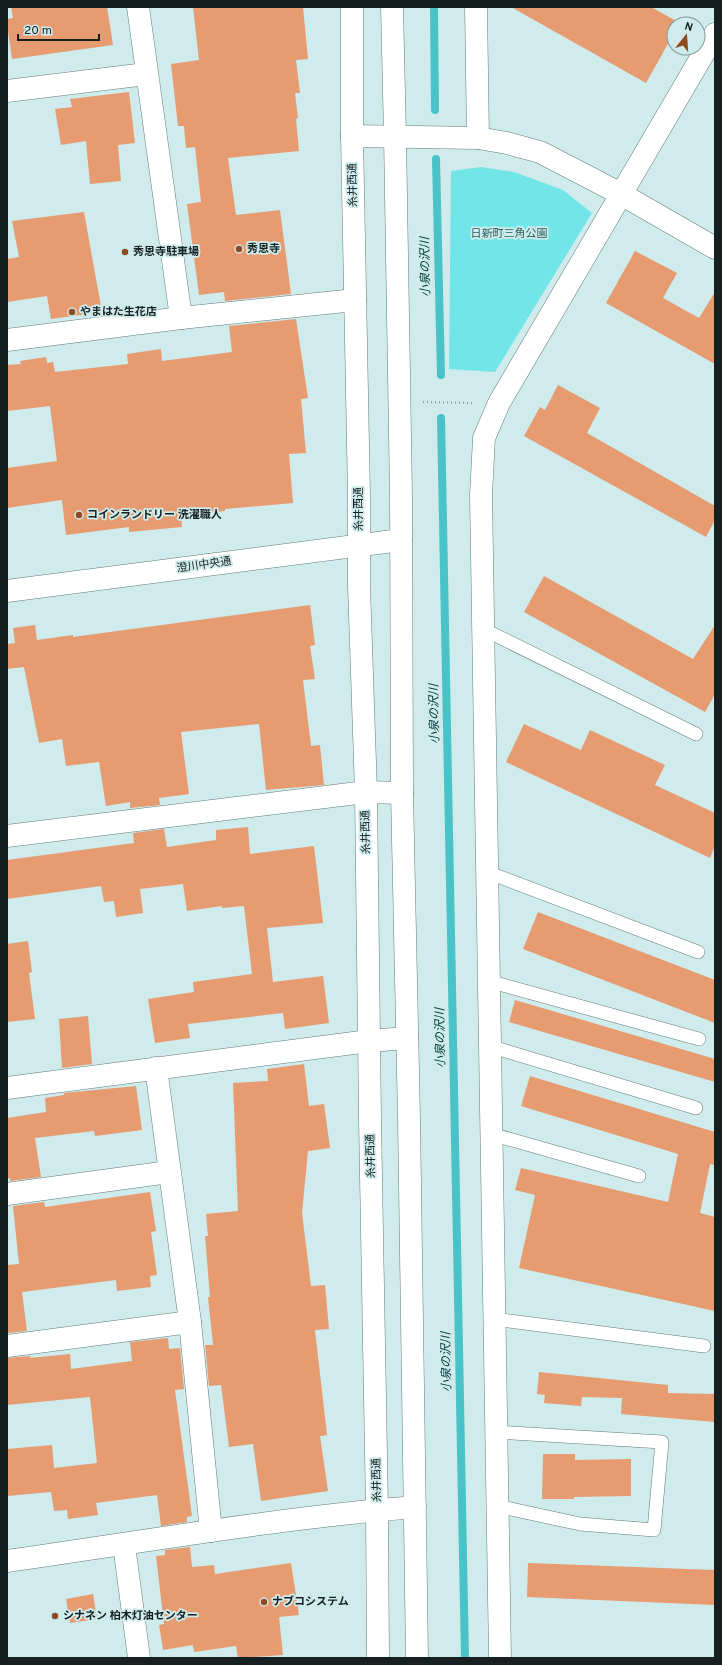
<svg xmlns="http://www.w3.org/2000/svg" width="722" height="1665" font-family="Overpass,'Noto Sans JP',sans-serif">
	<rect width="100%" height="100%" fill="#cfebeb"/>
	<path fill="#72e5e9" d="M 481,167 L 514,172 L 563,190 L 592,213 L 495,372 L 449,369 L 451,171 Z"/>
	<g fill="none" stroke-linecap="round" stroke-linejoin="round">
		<g stroke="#49c3c7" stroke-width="8">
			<path d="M 434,7 L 435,110"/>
			<path d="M 436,159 L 441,375"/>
			<path d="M 441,418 L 465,1658"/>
		</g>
	</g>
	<g fill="#e69b71">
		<path d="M 11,7 L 107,7 L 113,45 L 12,59 L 7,24 L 7,19 L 13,18 Z"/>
		<path d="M 193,7 L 303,7 L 308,59 L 296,60 L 300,93 L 295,93 L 298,118 L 296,119 L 299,151 L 228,158 L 236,215 L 280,210 L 291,294 L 225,301 L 224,292 L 199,295 L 187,204 L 201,202 L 195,147 L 186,148 L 184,126 L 178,126 L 171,64 L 199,60 Z"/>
		<path d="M 511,7 L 651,7 L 680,23 L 674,24 L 674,33 L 646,83 Z"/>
		<path d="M 129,92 L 135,143 L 118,145 L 121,181 L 90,184 L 86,141 L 61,145 L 55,109 L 72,107 L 70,99 Z"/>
		<path d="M 84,212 L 102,312 L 51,319 L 47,296 L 7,302 L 7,259 L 19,257 L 12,221 Z"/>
		<path d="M 635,251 L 677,273 L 663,298 L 699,318 L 715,292 L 715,364 L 606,303 Z"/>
		<path d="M 296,319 L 308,398 L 301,399 L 306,453 L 289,454 L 293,503 L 225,509 L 225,511 L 181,515 L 182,527 L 129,532 L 129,527 L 66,535 L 62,500 L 7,508 L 7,468 L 57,461 L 50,406 L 7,411 L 7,365 L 21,364 L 20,361 L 46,357 L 47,363 L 53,362 L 55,372 L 128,364 L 127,354 L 161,349 L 162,361 L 232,352 L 229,326 Z"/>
		<path d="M 558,385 L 600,408 L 587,433 L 715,506 L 715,520 L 706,537 L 524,436 L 540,407 L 545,410 Z"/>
		<path d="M 544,576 L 693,659 L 715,625 L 715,694 L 705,712 L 524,612 Z"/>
		<path d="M 310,605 L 315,645 L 310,646 L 315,679 L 303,680 L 311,746 L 320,745 L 324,785 L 266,790 L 259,724 L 181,732 L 189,794 L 159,798 L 160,805 L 130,808 L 130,802 L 106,806 L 99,762 L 66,766 L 62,739 L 39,743 L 24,667 L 7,669 L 7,644 L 15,643 L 13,628 L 35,625 L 37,640 L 73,635 L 73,637 Z"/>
		<path d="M 524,724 L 581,750 L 590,730 L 665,765 L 655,785 L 715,813 L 715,846 L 710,858 L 506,762 Z"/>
		<path d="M 248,827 L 250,854 L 314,846 L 323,923 L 267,928 L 273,982 L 323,976 L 329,1023 L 285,1029 L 283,1013 L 188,1024 L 190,1038 L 155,1043 L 148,999 L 194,992 L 193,982 L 252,974 L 244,906 L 222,908 L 222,906 L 187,911 L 183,884 L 140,889 L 143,913 L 116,917 L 114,901 L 104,902 L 101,886 L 7,899 L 7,860 L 134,843 L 133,833 L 164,829 L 167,847 L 216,840 L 216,830 Z"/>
		<path d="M 538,912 L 715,980 L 715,1023 L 523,949 Z"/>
		<path d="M 28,941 L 32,972 L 29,973 L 35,1019 L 7,1022 L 7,944 Z"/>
		<path d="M 515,1000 L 715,1059 L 715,1082 L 509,1022 Z"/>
		<path d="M 88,1016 L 92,1064 L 62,1068 L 59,1019 Z"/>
		<path d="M 304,1064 L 309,1106 L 324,1104 L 330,1148 L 308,1151 L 302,1213 L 311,1286 L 325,1285 L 329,1329 L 315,1330 L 327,1435 L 320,1436 L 328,1491 L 261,1501 L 253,1444 L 229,1447 L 221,1385 L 209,1386 L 205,1345 L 213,1345 L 208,1297 L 210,1297 L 205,1236 L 208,1236 L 206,1214 L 238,1211 L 233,1083 L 268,1081 L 267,1069 Z"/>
		<path d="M 530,1076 L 715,1132 L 715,1165 L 710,1164 L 700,1213 L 715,1217 L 715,1311 L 519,1268 L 535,1195 L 515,1190 L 521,1168 L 668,1202 L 678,1154 L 521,1106 Z"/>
		<path d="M 136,1086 L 142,1130 L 95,1136 L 94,1131 L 35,1138 L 41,1177 L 10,1181 L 10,1178 L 7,1178 L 7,1118 L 46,1112 L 45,1098 L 64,1095 L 64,1093 Z"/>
		<path d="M 150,1192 L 156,1231 L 151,1232 L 157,1275 L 150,1276 L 151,1287 L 117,1291 L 116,1280 L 22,1292 L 27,1331 L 7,1333 L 7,1265 L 19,1264 L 13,1206 L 44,1202 L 45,1207 Z"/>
		<path d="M 168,1338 L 169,1349 L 180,1348 L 184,1389 L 175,1390 L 192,1516 L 187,1517 L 187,1522 L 161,1526 L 157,1495 L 96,1503 L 98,1515 L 68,1519 L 67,1510 L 54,1511 L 51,1492 L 7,1496 L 7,1449 L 52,1445 L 54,1468 L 97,1463 L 90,1397 L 7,1405 L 7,1358 L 30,1356 L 30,1358 L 70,1354 L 71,1369 L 132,1361 L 130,1342 Z"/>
		<path d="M 539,1372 L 668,1385 L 668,1393 L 715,1394 L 715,1422 L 621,1414 L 622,1398 L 582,1397 L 581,1406 L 544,1403 L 545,1395 L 537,1394 Z"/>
		<path d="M 543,1454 L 575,1454 L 575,1460 L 631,1459 L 631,1496 L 574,1497 L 574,1499 L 542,1499 Z"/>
		<path d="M 190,1547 L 192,1567 L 214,1565 L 215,1574 L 291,1563 L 299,1615 L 279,1617 L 283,1655 L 238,1658 L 236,1646 L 194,1652 L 193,1645 L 163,1650 L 159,1625 L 164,1624 L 156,1556 L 165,1555 L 165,1550 Z"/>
		<path d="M 528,1563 L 715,1570 L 715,1605 L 527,1597 Z"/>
		<path d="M 93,1594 L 97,1619 L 70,1623 L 66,1599 Z"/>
	</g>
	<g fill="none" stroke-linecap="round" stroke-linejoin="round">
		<g stroke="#627b7c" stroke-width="14">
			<g id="service">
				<path d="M 483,629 L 696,734"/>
				<path d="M 487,872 L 698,952"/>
				<path d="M 488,981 L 699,1039"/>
				<path d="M 489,1046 L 696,1108"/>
				<path d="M 491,1134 L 639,1176"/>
				<path d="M 493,1319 L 704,1346"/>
				<path d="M 495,1432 L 662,1442 L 654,1530 L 580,1524 L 497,1506"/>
			</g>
		</g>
		<g stroke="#627b7c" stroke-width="23">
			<g id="minor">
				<path d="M 138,7 L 181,318"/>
				<path d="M 476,7 L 478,138"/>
				<path d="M 7,91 L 146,74"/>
				<path d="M 352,136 L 478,138 L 507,143 L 540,152 L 621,194 L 715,248"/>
				<path d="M 7,340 L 181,318 L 355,300"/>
				<path d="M 7,836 L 366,792 L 402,793"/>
				<path d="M 156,1068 L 190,1322 L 211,1531"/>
				<path d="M 7,1088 L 369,1041 L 407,1038"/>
				<path d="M 7,1194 L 169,1172"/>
				<path d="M 7,1346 L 190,1322"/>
				<path d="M 124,1545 L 139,1658"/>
				<path d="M 7,1561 C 142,1542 278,1518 415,1507"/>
				<path d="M 500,1658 L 481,495 L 484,438 L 499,403 L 715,34"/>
			</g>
		</g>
		<g stroke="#627b7c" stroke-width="23">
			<g id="tertiary">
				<path d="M 352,7 L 352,136 L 359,495 L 359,586 L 366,792 L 370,1120 L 377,1510 L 378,1658"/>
				<path d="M 392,7 L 395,136 L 401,495 L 402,793 L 409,1118 L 417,1658"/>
				<path d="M 7,591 L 401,540"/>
			</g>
		</g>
		<path stroke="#8da2a2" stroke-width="2.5" stroke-dasharray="1 3" stroke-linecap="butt" d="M 423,402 L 472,403"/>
		<use href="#service" stroke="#fff" stroke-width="13"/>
		<use href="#minor" stroke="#fff" stroke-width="22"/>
		<use href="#tertiary" stroke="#fff" stroke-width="22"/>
	</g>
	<g fill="#8f4b1f" stroke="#cfebeb" stroke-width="1.5">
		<circle cx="239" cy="249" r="4"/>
		<circle cx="125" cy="252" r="4"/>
		<circle cx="72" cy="312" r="4"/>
		<circle cx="79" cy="515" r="4"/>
		<circle cx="264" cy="1602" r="4"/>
		<circle cx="55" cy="1616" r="4"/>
	</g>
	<g text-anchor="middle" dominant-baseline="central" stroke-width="3.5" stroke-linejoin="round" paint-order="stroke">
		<g font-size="11" fill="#162020" stroke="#cfebeb">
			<text transform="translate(353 185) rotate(-91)">糸井西通</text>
			<text transform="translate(359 509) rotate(-90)">糸井西通</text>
			<text transform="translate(204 565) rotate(-8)">澄川中央通</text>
			<text transform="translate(366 832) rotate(-91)">糸井西通</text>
			<text transform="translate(371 1156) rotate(-91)">糸井西通</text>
			<text transform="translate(377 1480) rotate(-91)">糸井西通</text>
		</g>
		<g font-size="11" fill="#2b5e5f" stroke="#cfebeb">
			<text x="509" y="234">日新町三角公園</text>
		</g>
		<g font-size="11" font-weight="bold" fill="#162020" stroke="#cfebeb" text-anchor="start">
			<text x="247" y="249">秀恩寺</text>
			<text x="133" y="252">秀恩寺駐車場</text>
			<text x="80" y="312">やまはた生花店</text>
			<text x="87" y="515">コインランドリー 洗濯職人</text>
			<text x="272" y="1602">ナブコシステム</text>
			<text x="63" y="1616">シナネン 柏木灯油センター</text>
		</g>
		<g font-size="12" font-style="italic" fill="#003a3b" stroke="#cfebeb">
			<text transform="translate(426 267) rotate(-91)">小泉の沢川</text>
			<text transform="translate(435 714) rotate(-91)">小泉の沢川</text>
			<text transform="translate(441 1038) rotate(-91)">小泉の沢川</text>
			<text transform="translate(447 1362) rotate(-91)">小泉の沢川</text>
		</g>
	</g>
	<rect width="722" height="1665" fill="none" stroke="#162020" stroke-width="16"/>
	<g transform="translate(686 36) rotate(17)"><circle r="19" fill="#cfebeb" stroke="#859a9a"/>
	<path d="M0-3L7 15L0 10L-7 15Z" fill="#8f4b1f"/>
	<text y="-6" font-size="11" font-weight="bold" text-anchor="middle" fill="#162020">N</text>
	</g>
	<path d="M18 34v6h81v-6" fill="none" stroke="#162020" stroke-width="2"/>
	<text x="24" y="34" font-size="12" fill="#162020" stroke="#cfebeb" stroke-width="3" paint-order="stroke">20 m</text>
</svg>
